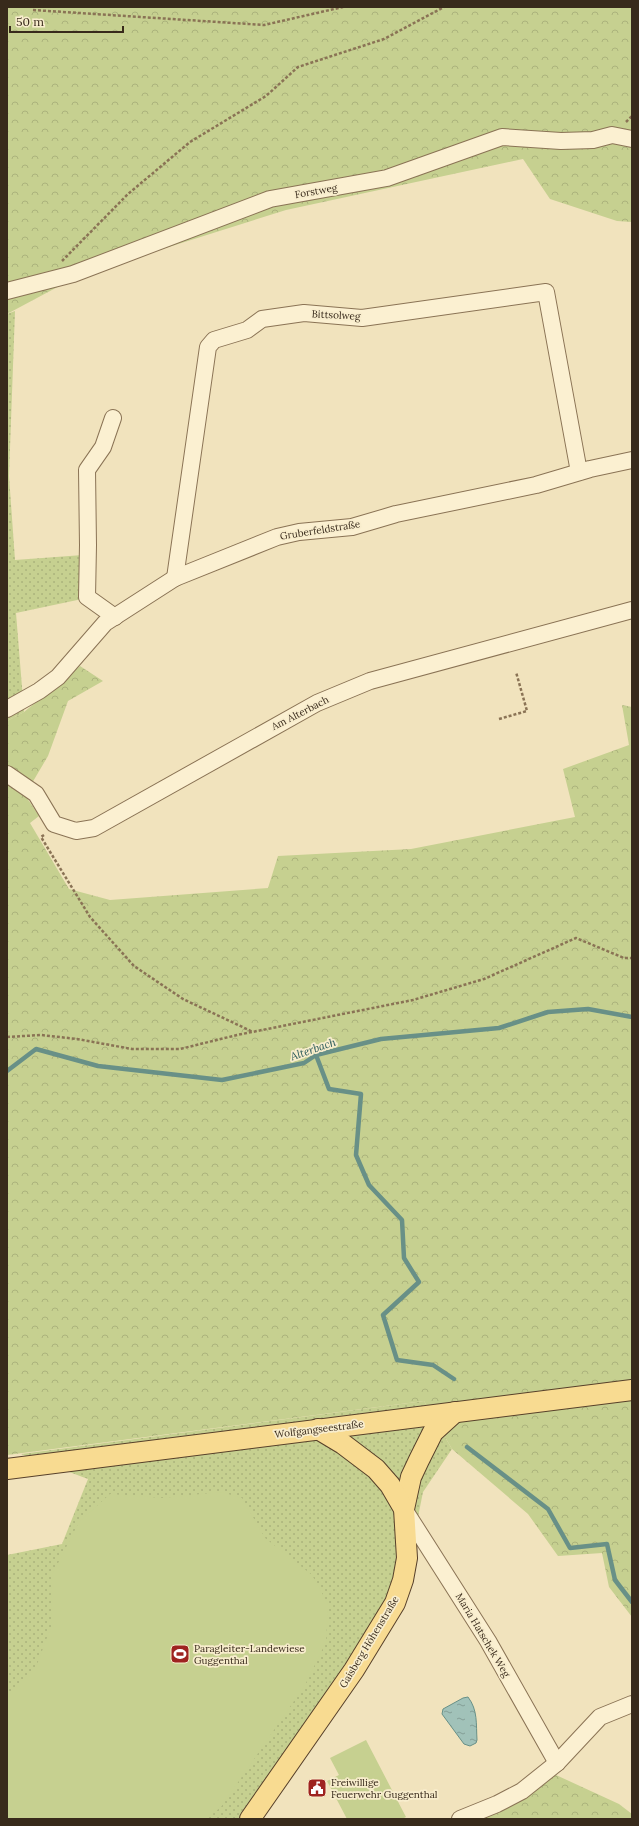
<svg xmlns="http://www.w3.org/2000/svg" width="639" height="1826" font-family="Lora,serif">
	<defs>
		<pattern id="grass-dots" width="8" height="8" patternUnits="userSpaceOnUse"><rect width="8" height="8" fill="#c6d090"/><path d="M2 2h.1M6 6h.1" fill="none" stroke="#abb37c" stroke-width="1.8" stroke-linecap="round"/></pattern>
		<pattern id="forest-crowns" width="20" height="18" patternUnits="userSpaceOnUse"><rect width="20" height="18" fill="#c6d090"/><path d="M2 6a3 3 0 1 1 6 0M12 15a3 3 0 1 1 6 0" fill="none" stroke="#abb37c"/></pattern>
		<pattern id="water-ripples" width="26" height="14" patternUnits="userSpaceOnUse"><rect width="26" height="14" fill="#a1c2b9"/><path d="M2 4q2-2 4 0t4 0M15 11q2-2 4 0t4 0" fill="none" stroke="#849e96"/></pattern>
	</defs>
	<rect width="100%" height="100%" fill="#f1e3bd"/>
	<g fill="url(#grass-dots)">
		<path d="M 15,311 L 9,476 L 15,560 L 83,555 L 82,599 L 16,613 L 24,712 L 7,721 L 7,314 Z"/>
		<path d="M 424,1401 L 452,1449 L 423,1492 L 401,1602 L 258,1819 L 7,1819 L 7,1555 L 62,1544 L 88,1479 L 21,1454 Z"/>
	</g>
	<g fill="url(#forest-crowns)">
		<path d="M 7,7 L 632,7 L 632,222 L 617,221 L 550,199 L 523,159 L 286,210 L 80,275 L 7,314 Z"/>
		<path d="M 80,666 L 103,681 L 68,701 L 48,756 L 25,795 L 39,816 L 30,823 L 69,889 L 110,900 L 268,888 L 278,856 L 411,849 L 575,817 L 563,769 L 629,745 L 622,705 L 632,707 L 632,1617 L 609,1587 L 602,1553 L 558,1556 L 528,1514 L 452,1449 L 424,1401 L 7,1455 L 7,721 L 24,712 Z"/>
		<path d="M 556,1775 L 619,1804 L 632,1814 L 632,1819 L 455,1819 Z"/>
	</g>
	<g fill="#c6d090">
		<path d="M 221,1492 L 242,1498 L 265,1538 L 312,1575 L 328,1604 L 326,1642 L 305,1685 L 221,1807 L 206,1819 L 7,1819 L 7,1696 L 36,1667 L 51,1627 L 52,1575 L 79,1522 L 110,1494 L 162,1498 Z"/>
		<path d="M 366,1740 L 406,1817 L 402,1819 L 347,1819 L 327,1781 L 339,1775 L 330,1758 Z"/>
	</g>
	<path fill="url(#water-ripples)" stroke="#689087" d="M 468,1697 C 478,1710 476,1724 477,1740 L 476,1743 L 470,1746 L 464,1744 L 442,1714 L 443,1709 L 463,1698 Z"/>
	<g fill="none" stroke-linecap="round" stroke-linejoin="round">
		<g stroke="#689087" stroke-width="4.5">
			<path d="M 316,1055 L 329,1089 L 361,1094 L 356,1155 L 369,1185 L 402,1220 L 404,1258 L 419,1282 L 383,1315 L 397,1360 L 433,1365 L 454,1379"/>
			<path d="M 7,1071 L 36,1049 L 98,1066 L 222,1080 L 304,1063 L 316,1055 L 381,1039 L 499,1028 L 548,1012 L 588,1009 L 632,1017"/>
			<path d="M 467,1447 L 548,1509 L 570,1548 L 607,1544 L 615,1580 L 632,1602"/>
		</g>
		<g stroke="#8a7355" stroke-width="18">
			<g id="minor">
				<path d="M 7,291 L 73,274 L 270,199 L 387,178 L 502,137 L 561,141 L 593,140 L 612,135 L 632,139"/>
				<path d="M 113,418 L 103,447 L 87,470 L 88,545 L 87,597 L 115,617"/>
				<path d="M 175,578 L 208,347 L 214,340 L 247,330 L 262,319 L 304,313 L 362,318 L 546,292 L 579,472"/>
				<path d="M 7,709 L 39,691 L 58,677 L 105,623 L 175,578 L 277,537 L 299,532 L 352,527 L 396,514 L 536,485 L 590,469 L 632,460"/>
				<path d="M 7,774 L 36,794 L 54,824 L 76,831 L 94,828 L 317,703 L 370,681 L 632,610"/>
				<path d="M 404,1509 L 488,1641 L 557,1763"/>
				<path d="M 460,1819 L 497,1804 L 522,1791 L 557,1763 L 600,1717 L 632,1704"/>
			</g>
		</g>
		<g stroke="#57402a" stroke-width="22">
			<g id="major">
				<path d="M 7,1469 L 632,1390"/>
				<path d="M 404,1509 L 411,1477 L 419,1460 L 433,1432 L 455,1412"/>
				<path d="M 250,1819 L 354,1670 L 395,1603 L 403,1580 L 407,1558 L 404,1509 L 390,1485 L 376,1469 L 343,1444 L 318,1429"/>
			</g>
		</g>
		<g stroke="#8a7355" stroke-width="2.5" stroke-dasharray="3 2" stroke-linecap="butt">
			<path d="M 33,10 L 264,25 L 343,7"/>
			<path d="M 626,122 L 632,116"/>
			<path d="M 62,261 L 128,194 L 190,142 L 266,96 L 298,67 L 384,39 L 444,7"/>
			<path d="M 499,719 L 527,711 L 516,672"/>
			<path d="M 44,835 L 41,837 L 90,917 L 134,966 L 183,999 L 253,1032"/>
			<path d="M 7,1037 L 41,1035 L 77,1039 L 132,1049 L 180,1049 L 237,1035 L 413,1000 L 484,979 L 576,938 L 624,958 L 632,958"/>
		</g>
		<use href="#minor" stroke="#fbf0d1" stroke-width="16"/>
		<use href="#major" stroke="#f8db91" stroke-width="20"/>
	</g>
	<defs>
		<g id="stadium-square" transform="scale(1)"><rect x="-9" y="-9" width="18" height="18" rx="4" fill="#9e2320" stroke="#f8edcd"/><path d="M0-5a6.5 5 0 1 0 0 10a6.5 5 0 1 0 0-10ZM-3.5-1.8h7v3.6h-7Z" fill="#fff"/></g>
		<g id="civic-square" transform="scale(1)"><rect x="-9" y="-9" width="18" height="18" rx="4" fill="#9e2320" stroke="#f8edcd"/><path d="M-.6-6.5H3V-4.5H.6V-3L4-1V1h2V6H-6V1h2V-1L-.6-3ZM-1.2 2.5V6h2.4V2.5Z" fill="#fff"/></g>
	</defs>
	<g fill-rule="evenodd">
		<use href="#stadium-square" x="180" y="1654"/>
		<use href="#civic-square" x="317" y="1788"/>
	</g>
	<g text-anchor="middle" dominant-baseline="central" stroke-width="3.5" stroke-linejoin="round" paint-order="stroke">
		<g font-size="10" fill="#382a1b" stroke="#f8edcd">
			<text transform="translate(316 191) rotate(-10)">Forstweg</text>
			<text transform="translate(336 315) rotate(3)">Bittsolweg</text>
			<text transform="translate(320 530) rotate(-9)">Gruberfeldstraße</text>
			<text transform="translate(300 713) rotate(-27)">Am Alterbach</text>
			<text transform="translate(319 1429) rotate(-7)">Wolfgangseestraße</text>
			<text transform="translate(483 1635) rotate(59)">Maria Hatschek Weg</text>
			<text transform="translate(369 1642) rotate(-59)">Gaisberg Höhenstraße</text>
		</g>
		<g font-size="10" fill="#382a1b" stroke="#f8edcd" text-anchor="start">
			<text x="194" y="1648">Paragleiter-Landewiese<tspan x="194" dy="12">Guggenthal</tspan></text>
			<text x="331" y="1782">Freiwillige<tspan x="331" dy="12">Feuerwehr Guggenthal</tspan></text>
		</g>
		<g font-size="11" font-style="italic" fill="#295958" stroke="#f8edcd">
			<text transform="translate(313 1049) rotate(-19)">Alterbach</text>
		</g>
	</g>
	<rect width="639" height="1826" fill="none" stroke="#382a1b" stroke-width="16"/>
	<path d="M10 26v6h113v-6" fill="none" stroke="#382a1b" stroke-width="2"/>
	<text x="16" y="26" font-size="12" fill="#382a1b" stroke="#f8edcd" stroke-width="3" paint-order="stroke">50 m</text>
</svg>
